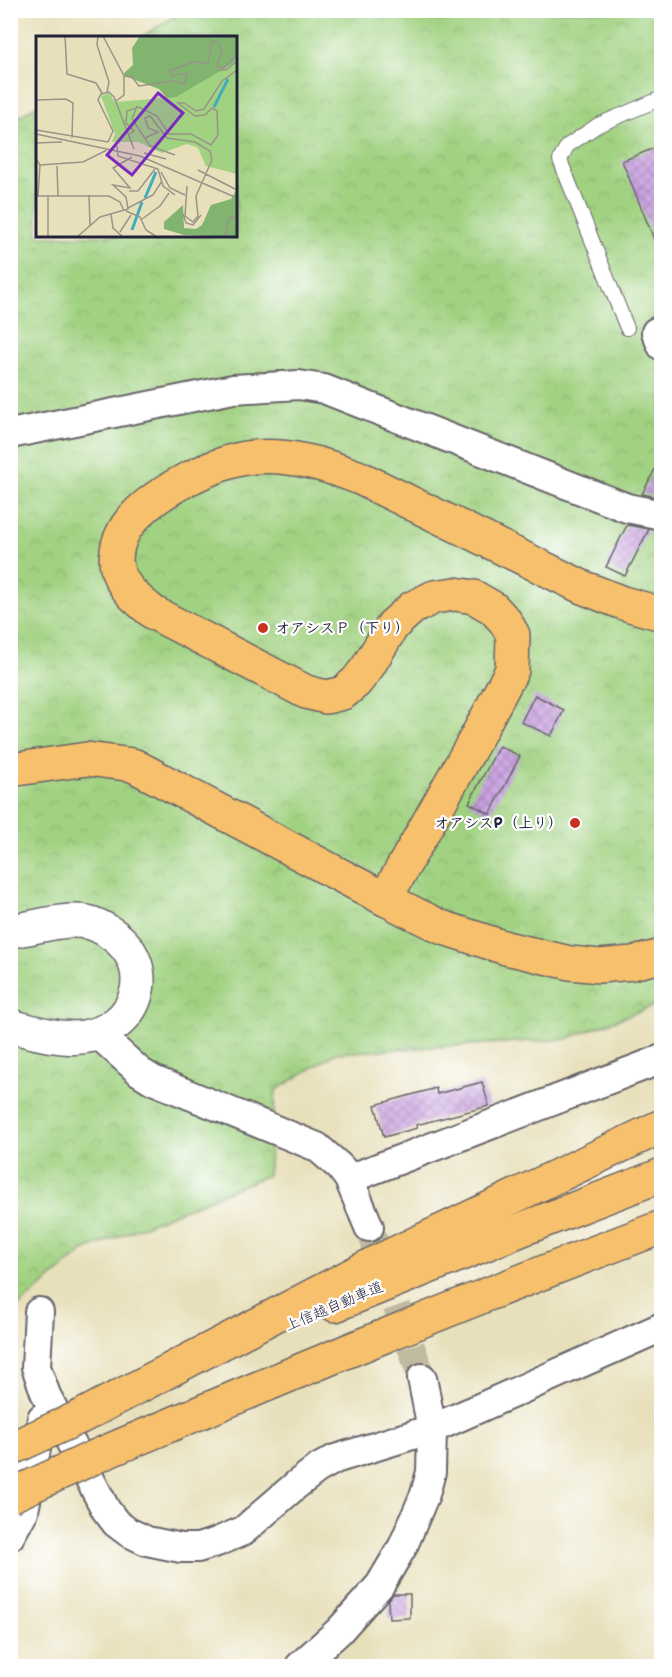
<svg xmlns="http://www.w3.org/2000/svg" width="672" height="1677" font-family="'Shantell Sans','Klee One',sans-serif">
	<defs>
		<pattern id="park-crowns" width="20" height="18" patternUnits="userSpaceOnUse" patternTransform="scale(1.5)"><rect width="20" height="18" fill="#a1d281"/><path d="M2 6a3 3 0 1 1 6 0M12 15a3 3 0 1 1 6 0" fill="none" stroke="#8ab470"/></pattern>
		<pattern id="building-cross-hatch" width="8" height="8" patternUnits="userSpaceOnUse" patternTransform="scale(1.5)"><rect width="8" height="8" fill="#c69cdf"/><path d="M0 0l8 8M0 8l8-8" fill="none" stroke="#a07fb6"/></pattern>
	</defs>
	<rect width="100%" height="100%" fill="#fff"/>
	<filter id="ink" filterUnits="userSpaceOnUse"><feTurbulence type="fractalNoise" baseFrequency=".0167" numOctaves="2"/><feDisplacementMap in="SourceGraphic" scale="12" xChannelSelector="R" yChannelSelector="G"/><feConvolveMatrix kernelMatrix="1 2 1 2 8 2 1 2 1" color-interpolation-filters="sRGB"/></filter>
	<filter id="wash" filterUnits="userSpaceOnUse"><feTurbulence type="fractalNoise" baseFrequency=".008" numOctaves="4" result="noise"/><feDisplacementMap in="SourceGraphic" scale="24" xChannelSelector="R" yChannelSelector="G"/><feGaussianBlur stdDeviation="1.35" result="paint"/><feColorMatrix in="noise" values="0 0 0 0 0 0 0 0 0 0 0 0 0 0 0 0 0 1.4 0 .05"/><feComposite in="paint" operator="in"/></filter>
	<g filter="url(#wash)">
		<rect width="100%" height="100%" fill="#e8e0bb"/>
		<path fill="url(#park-crowns)" stroke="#627a5e" stroke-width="1.5" d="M 183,11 L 661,11 L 661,1003 L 566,1039 L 336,1053 L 276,1090 L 268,1175 L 83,1251 L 11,1313 L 11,122 L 37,105 L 38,236 L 236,236 L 236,38 L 141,37 Z"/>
		<g id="blocks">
			<g fill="url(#building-cross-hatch)">
				<path d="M 662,145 L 662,256 L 661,256 L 622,161 Z"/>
				<path d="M 662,456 L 662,498 L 642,494 Z"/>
				<path d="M 627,525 L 649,529 L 625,576 L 606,567 Z"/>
				<path d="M 535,695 L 564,710 L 551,736 L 521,722 Z"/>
				<path d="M 499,746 L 520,756 L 490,814 L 469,803 Z"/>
				<path d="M 482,1082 L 489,1106 L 416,1125 L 417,1128 L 384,1137 L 375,1105 L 436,1088 L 437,1094 Z"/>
				<path d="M 393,1594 L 410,1594 L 410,1618 L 389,1619 L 388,1601 Z"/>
			</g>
		</g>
	</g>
	<g filter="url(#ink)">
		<use href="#blocks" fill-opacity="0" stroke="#676468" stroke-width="1.5"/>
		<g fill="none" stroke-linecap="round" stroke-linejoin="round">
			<path stroke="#c0baa1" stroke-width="28" stroke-dasharray="28 14" stroke-linecap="butt" d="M 369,1227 L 422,1378"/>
			<g stroke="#676468" stroke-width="16">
				<path id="service" d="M 627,328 L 560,160 L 567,146 L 598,125 L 662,98"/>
			</g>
			<g stroke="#676468" stroke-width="32">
				<g id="minor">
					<path d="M 656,332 L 662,346"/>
					<path d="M 10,434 L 233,389 L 299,385 L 324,389 L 627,508 L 662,515"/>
					<path d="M 98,1034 L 140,1072 L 153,1080 L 317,1147 L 340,1167 L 349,1179 L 369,1227"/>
					<path d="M 349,1179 L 662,1059"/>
					<path d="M 39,1312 L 36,1367 L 46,1395 L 106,1510 L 116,1523 L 128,1532 L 147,1541 L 181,1548 L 198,1548 L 217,1542 L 243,1531 L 296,1485 L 317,1469 L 335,1459 L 432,1429 L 662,1327"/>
					<path d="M 10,1536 L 24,1511 L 42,1418"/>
					<path d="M 300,1666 L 339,1631 L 380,1585 L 403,1546 L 425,1494 L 431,1472 L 432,1429 L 422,1378"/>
				</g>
			</g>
			<g stroke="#676468" stroke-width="36">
				<path id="tertiary" d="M 10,931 C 36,928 61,918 87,922 C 96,924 105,929 112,934 C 159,967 138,1030 83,1037 C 59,1040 34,1032 10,1026"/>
			</g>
			<g stroke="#676468" stroke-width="36">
				<g id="motorway">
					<path d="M 10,770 L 87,759 L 133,765 L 385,899 L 441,927 L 506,948 L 570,963 L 600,966 L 632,963 L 662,956"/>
					<path d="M 385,899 L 475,740 L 512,670 L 513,635 L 505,621 L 493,608 L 474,597 L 455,594 L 434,597 L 412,608 L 393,625 L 367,668 L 356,682 L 343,693 L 326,697 L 306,692 L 154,613 C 140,602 121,587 117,568 C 115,559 117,545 121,537 C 136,499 215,460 254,457 C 292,454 326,465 360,478 L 582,587 L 623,603 L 662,614"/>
					<path d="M 335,1305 L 525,1228 L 662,1175"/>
					<path d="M 80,1417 L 377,1262 L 662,1126"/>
					<path d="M 99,1455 C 286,1376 472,1298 662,1227"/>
				</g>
			</g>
			<use href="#service" stroke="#fff" stroke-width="14"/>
			<use href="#minor" stroke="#fff" stroke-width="28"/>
			<use href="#tertiary" stroke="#fff" stroke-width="33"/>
			<use href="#motorway" stroke="#f7c06c" stroke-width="33"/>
			<g stroke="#676468" stroke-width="36" stroke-linecap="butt">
				<g id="motorway-bridge">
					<path d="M 10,1449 L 80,1417"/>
					<path d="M 10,1496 L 99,1455"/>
				</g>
			</g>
			<use href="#motorway-bridge" stroke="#f7c06c" stroke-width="33"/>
		</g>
	</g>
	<g fill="#c8321e" stroke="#fff" stroke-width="2">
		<circle cx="263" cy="628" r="6"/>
		<circle cx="575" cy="823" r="6"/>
	</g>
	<g text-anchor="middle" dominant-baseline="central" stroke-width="4.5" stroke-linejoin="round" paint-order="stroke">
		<g font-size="15" font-weight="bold" fill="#22223b" stroke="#fff" text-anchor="start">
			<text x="275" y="628">オアシスＰ（下り）</text>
			<text x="563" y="823" text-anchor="end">オアシスP（上り）</text>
		</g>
		<g font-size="15" fill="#22223b" stroke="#fff">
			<text transform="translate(334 1306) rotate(-23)">上信越自動車道</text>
		</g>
	</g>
	<g transform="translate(36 36)">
		<rect width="201" height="201" fill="#e8e0bb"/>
		<path d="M 104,0 L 201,0 L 201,25 L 137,69 L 123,53 L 89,40 L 88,37 L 97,29 L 96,12 ZM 201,153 L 201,201 L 148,199 L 128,193 L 128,186 L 147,169 L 148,192 L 160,193 L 166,189 L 175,169 L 195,163 Z" fill="#80b46f"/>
		<path d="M 201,21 L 201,138 L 170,130 L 162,112 L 151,108 L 126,117 L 102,106 L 76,106 L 79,98 L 65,60 L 73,57 L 79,66 L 140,61 L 196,28 Z" fill="#a1d281"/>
		<path fill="none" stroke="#40adbe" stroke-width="3" d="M 178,71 L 192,43M 109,162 L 120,136M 96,194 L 106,166"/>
		<path fill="none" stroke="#999488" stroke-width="1.5" d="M 29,0 L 31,38 L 60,47 L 66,57M 62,0 L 61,9 L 73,46 L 71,56M 67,0 L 88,40 L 88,59 L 80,65M 183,30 L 188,32 L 201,18M 88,40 L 96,41 L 103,50 L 138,45 L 149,48 L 151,37 L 136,40 L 133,35 L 157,26 L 172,27 L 176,5 L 183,7 L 186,16 L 181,28 L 183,34 L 190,34 L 201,25M 0,64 L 30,63 L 37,67 L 36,102M 101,70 L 96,83 L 114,110 L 139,119M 0,94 L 72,106 L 77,95 L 62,64 L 65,58 L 73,56 L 78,61 L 98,113M 0,98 L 104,120 L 201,162M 94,98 L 98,95 L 90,87 L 91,75 L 103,71 L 121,80 L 133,98 L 155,98 L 175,109 L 182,99 L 181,75 L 176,72 L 169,79 L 159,80 L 142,67 L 148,67 L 160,75 L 168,73 L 186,45 L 200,35M 109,102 L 122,96 L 112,92 L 109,82 L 114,80 L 131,102 L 159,106 L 174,115 L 176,124 L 160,160 L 162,180 L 157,186 L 149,180 L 151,150M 0,107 L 26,106M 81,110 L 82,120 L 122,133 L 127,150 L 139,159M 108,117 L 130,123M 0,123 L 4,129 L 2,160M 4,129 L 47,126 L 71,114M 21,130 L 22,160M 162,134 L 201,154M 125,136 L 134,152 L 149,159M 93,155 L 102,155 L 119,133M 53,159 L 54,189M 0,160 L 73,160 L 84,166 L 88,175M 12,160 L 12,201M 92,172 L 117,159 L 126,145M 90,175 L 104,181 L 110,194 L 121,201M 75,178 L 77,192 L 87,201M 147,178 L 150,187 L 157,189 L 165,179M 106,183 L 124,170 L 133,157M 84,196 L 95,179M 41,201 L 64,181 L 92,173 L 90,161 L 77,149 L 94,152 L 77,132 L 96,121M 189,201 L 193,182 L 201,181"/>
		<path fill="#7b2cbf" fill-opacity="0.15" stroke="#7b2cbf" stroke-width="3" d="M 122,57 L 147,77 L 96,139 L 71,119 Z"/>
		<rect width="201" height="201" fill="none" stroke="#22223b" stroke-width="3"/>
	</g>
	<rect width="672" height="1677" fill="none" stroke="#fff" stroke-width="36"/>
</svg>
